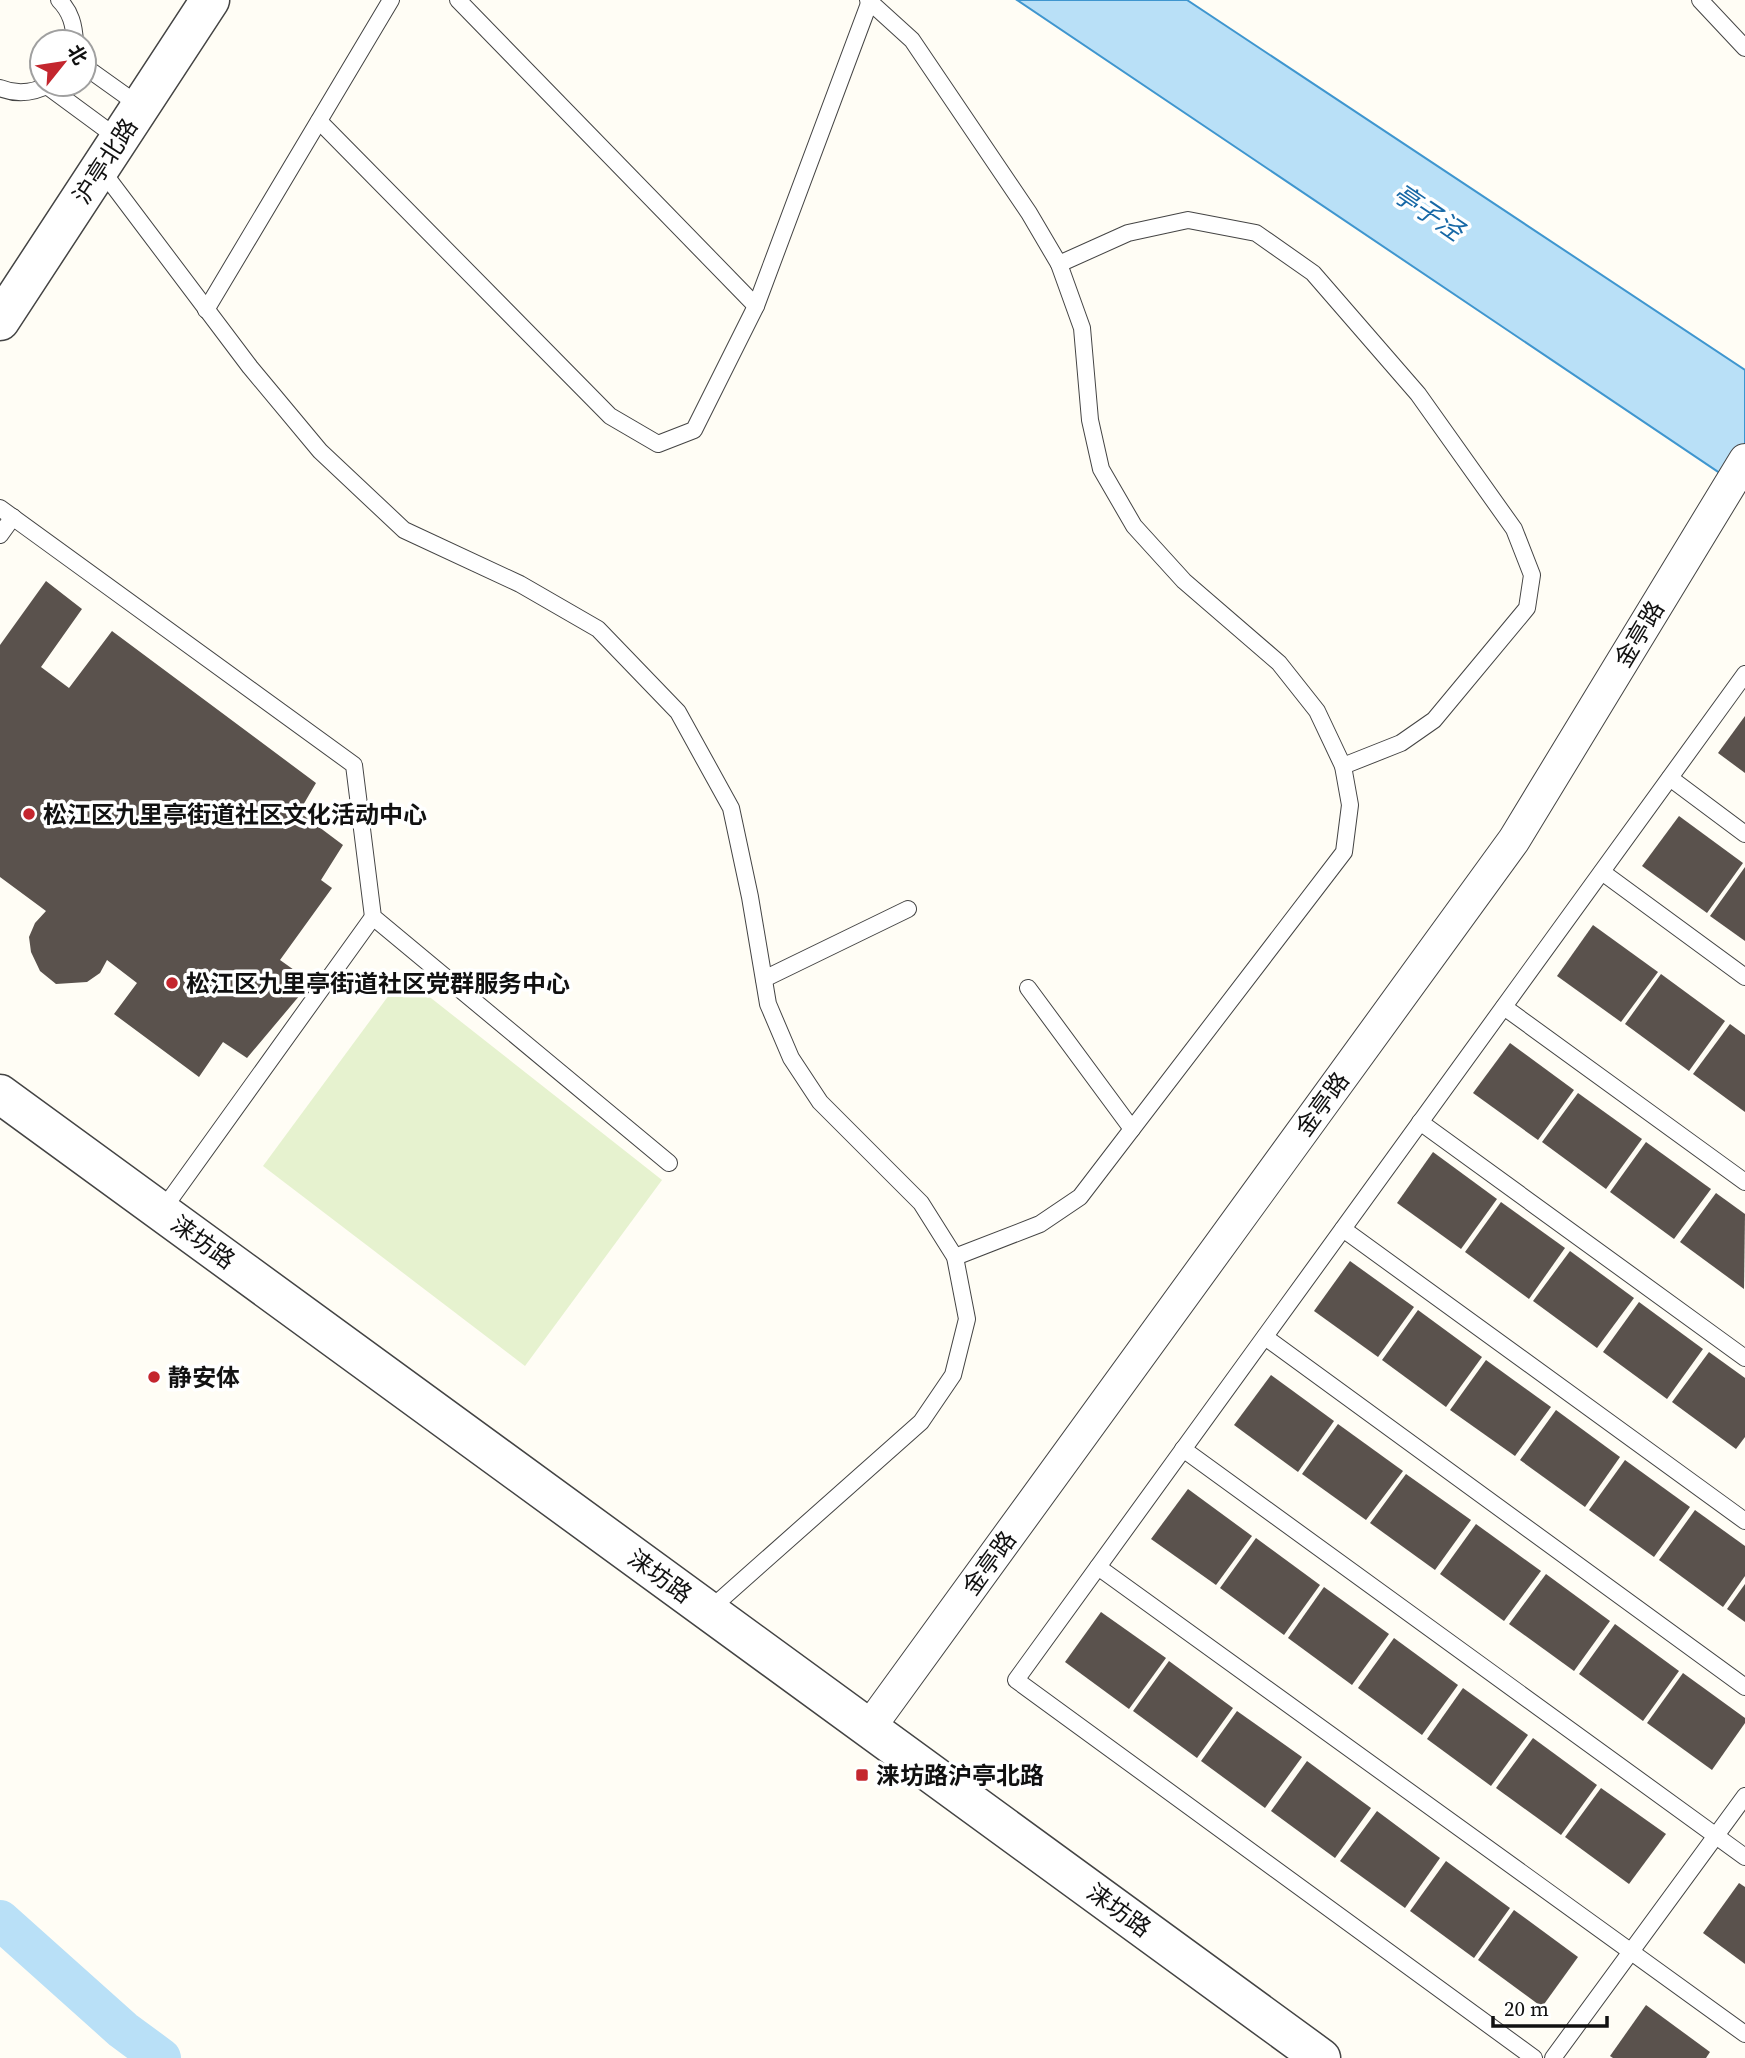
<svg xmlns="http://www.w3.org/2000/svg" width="1745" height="2058" font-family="'Source Serif 4','Noto Sans SC',serif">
	<rect width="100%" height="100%" fill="#fffdf5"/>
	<path fill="#e6f2cf" d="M 403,976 L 662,1180 L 525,1366 L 263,1166 Z"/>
	<path fill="#b9e0f7" stroke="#3f96cf" stroke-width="2" d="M 1017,0 L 1187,0 L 1745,370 L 1745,490 Z"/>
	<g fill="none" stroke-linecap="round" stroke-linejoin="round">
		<path stroke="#b9e0f7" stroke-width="40" d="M 0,1920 L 123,2030 L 161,2058"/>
	</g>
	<g fill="#5a524d">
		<path d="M 46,581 L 82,609 L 41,667 L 69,688 L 112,631 L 316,783 L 299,812 L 343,845 L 321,880 L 332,888 L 280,960 L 311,982 L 247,1058 L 223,1042 L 199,1077 L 114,1014 L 137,983 L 107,960 L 100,973 L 87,982 L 56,984 L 40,971 L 31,952 L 29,937 L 35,923 L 46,911 L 0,877 L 0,645 Z"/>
		<path d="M 1745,716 L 1745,773 L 1718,753 Z"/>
		<path d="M 1679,816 L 1743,863 L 1707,913 L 1642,866 Z"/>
		<path d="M 1745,867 L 1745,941 L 1710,916 Z"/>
		<path d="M 1593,925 L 1658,972 L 1621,1022 L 1557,976 Z"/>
		<path d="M 1661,974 L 1725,1021 L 1689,1071 L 1625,1024 Z"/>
		<path d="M 1730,1024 L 1745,1035 L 1745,1112 L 1693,1074 Z"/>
		<path d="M 1510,1043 L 1574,1090 L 1538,1140 L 1473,1093 Z"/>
		<path d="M 1578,1093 L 1642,1139 L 1606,1189 L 1542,1142 Z"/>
		<path d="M 1646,1142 L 1711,1189 L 1674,1239 L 1610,1192 Z"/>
		<path d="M 1433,1152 L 1497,1199 L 1461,1249 L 1397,1203 Z"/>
		<path d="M 1716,1193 L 1745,1214 L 1744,1289 L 1680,1242 Z"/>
		<path d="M 1501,1202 L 1565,1248 L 1529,1299 L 1465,1252 Z"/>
		<path d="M 1570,1251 L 1634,1298 L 1597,1348 L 1533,1301 Z"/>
		<path d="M 1350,1261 L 1414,1307 L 1378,1357 L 1314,1311 Z"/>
		<path d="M 1639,1302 L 1703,1349 L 1667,1399 L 1603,1352 Z"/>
		<path d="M 1418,1310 L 1482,1357 L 1446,1407 L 1382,1360 Z"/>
		<path d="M 1709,1352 L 1745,1378 L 1745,1437 L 1736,1449 L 1672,1402 Z"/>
		<path d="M 1486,1360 L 1551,1407 L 1515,1456 L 1450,1410 Z"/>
		<path d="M 1271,1375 L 1334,1421 L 1298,1472 L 1234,1425 Z"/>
		<path d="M 1556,1410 L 1620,1457 L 1585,1507 L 1520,1460 Z"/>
		<path d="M 1338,1424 L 1403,1471 L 1366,1520 L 1302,1474 Z"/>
		<path d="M 1625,1460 L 1690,1507 L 1654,1557 L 1589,1510 Z"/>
		<path d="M 1406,1474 L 1471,1520 L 1435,1570 L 1370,1523 Z"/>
		<path d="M 1188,1489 L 1252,1536 L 1216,1585 L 1151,1539 Z"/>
		<path d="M 1695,1510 L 1745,1546 L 1745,1576 L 1723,1607 L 1659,1560 Z"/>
		<path d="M 1476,1524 L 1541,1571 L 1504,1621 L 1440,1574 Z"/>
		<path d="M 1256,1538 L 1320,1585 L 1284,1635 L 1220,1588 Z"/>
		<path d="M 1546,1574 L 1610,1621 L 1574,1671 L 1509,1624 Z"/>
		<path d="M 1745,1584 L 1745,1622 L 1727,1609 Z"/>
		<path d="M 1324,1587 L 1389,1634 L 1352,1685 L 1288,1638 Z"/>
		<path d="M 1101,1612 L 1166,1658 L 1129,1709 L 1065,1662 Z"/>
		<path d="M 1615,1624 L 1679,1671 L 1643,1721 L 1579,1674 Z"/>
		<path d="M 1394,1638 L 1458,1685 L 1422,1735 L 1358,1688 Z"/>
		<path d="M 1169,1661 L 1233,1708 L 1197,1758 L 1133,1711 Z"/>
		<path d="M 1683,1673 L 1745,1718 L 1745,1723 L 1712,1770 L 1647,1723 Z"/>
		<path d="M 1463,1688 L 1528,1735 L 1491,1786 L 1427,1739 Z"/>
		<path d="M 1237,1711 L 1302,1757 L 1265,1808 L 1201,1761 Z"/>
		<path d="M 1533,1738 L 1597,1785 L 1561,1835 L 1496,1788 Z"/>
		<path d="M 1307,1761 L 1371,1808 L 1335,1858 L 1271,1811 Z"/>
		<path d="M 1601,1788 L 1666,1834 L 1629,1884 L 1565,1837 Z"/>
		<path d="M 1377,1811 L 1440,1858 L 1405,1908 L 1340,1861 Z"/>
		<path d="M 1446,1861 L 1510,1908 L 1474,1958 L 1410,1911 Z"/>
		<path d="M 1739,1883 L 1745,1887 L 1745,1964 L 1703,1933 Z"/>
		<path d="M 1514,1910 L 1578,1957 L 1542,2007 L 1478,1960 Z"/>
		<path d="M 1646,2005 L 1710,2052 L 1706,2058 L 1613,2058 L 1610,2056 Z"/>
	</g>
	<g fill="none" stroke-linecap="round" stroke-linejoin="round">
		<g stroke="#444" stroke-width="18">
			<g id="service">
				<path d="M 59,0 C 71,12 74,25 75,42"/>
				<path d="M 458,0 L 756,306"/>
				<path d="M 868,0 L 912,40 L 1029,213 L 1059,264 L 1082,328 L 1090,420 L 1101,469 L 1134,526 L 1184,581 L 1279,663 L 1317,711 L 1343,766 L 1350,805 L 1344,852 L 1080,1197 L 1040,1224 L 955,1257"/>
				<path d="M 1700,0 L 1745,48"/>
				<path d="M 84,66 L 140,106"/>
				<path d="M 47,86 L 119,139"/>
				<path d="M 0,88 C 17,95 34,93 50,84"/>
				<path d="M 319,121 L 610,416 L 658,444 L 694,430 L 756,306 L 870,1"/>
				<path d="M 100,168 L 250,367 L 320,451 L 404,530 L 520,584 L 598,629 L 678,712 L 731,808 L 750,897 L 768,1004 L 791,1058 L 820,1102 L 921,1203 L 955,1257 L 967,1319 L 953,1375 L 921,1422 L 708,1611"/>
				<path d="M 1059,264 L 1128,233 L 1188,220 L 1256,233 L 1313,273 L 1418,394 L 1514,529 L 1532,575 L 1527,608 L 1434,720 L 1401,743 L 1343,766"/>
				<path d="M 206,310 L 391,0"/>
				<path d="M 0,508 L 354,765 L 373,917 L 669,1163"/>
				<path d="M 0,535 L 13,517"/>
				<path d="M 1670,778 L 1745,834"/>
				<path d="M 1602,872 L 1745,977"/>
				<path d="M 764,979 L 908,909"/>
				<path d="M 1028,988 L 1132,1129"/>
				<path d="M 1504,1007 L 1745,1182"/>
				<path d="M 1420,1122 L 1745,1358"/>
				<path d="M 161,1212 L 373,917"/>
				<path d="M 1343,1229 L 1745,1521"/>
				<path d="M 1265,1337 L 1745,1687"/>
				<path d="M 1183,1449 L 1745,1857"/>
				<path d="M 1098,1567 L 1745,2034"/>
				<path d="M 1534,2058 L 1016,1680 L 1745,674"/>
				<path d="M 1553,2058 L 1745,1796"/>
			</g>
		</g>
		<g stroke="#444" stroke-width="34">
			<path id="minor" d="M 869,1728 L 1514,840 L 1745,460"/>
		</g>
		<g stroke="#444" stroke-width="41">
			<g id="tertiary">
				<path d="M 0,321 L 210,0"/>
				<path d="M 0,1094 L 1321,2058"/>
			</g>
		</g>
		<use href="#service" stroke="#fff" stroke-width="16"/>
		<use href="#minor" stroke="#fff" stroke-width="32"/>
		<use href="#tertiary" stroke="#fff" stroke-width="38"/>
	</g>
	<g fill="#c4262e" stroke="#fff" stroke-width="2.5">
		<circle cx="29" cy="814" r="7"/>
		<circle cx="172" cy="983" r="7"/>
		<circle cx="154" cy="1377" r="7"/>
		<rect x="855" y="1768" width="14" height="14" rx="3.5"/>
	</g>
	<g text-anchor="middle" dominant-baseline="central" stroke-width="7" stroke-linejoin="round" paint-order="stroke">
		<g font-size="24" fill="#111" stroke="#fff">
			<text transform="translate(105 161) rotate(-57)">沪亭北路</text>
			<text transform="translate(1639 634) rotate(-59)">金亭路</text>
			<text transform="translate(1322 1104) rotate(-54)">金亭路</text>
			<text transform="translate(203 1242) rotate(36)">涞坊路</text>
			<text transform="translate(989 1563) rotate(-54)">金亭路</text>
			<text transform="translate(660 1576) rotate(36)">涞坊路</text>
			<text transform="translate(1119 1910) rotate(36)">涞坊路</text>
		</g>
		<g font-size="24" font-weight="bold" fill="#111" stroke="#fff" text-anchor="start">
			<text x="43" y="814">松江区九里亭街道社区文化活动中心</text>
			<text x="186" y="983">松江区九里亭街道社区党群服务中心</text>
			<text x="168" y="1377">静安体</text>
			<text x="876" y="1775">涞坊路沪亭北路</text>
		</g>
		<g font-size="26" font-style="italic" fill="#1768a6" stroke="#fff">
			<text transform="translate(1428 212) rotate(34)">亭子泾</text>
		</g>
	</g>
	<g transform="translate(63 63) rotate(60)"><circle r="33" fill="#ffffff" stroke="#a0a0a0" stroke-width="2"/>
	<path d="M0-5L12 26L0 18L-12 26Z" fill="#c4262e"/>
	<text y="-10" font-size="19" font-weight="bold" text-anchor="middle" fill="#111111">北</text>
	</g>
	<path d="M1493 2016v10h114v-10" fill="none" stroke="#111111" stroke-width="3.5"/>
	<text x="1504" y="2016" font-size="21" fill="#111111" stroke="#ffffff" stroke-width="5" paint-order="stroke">20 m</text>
</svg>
